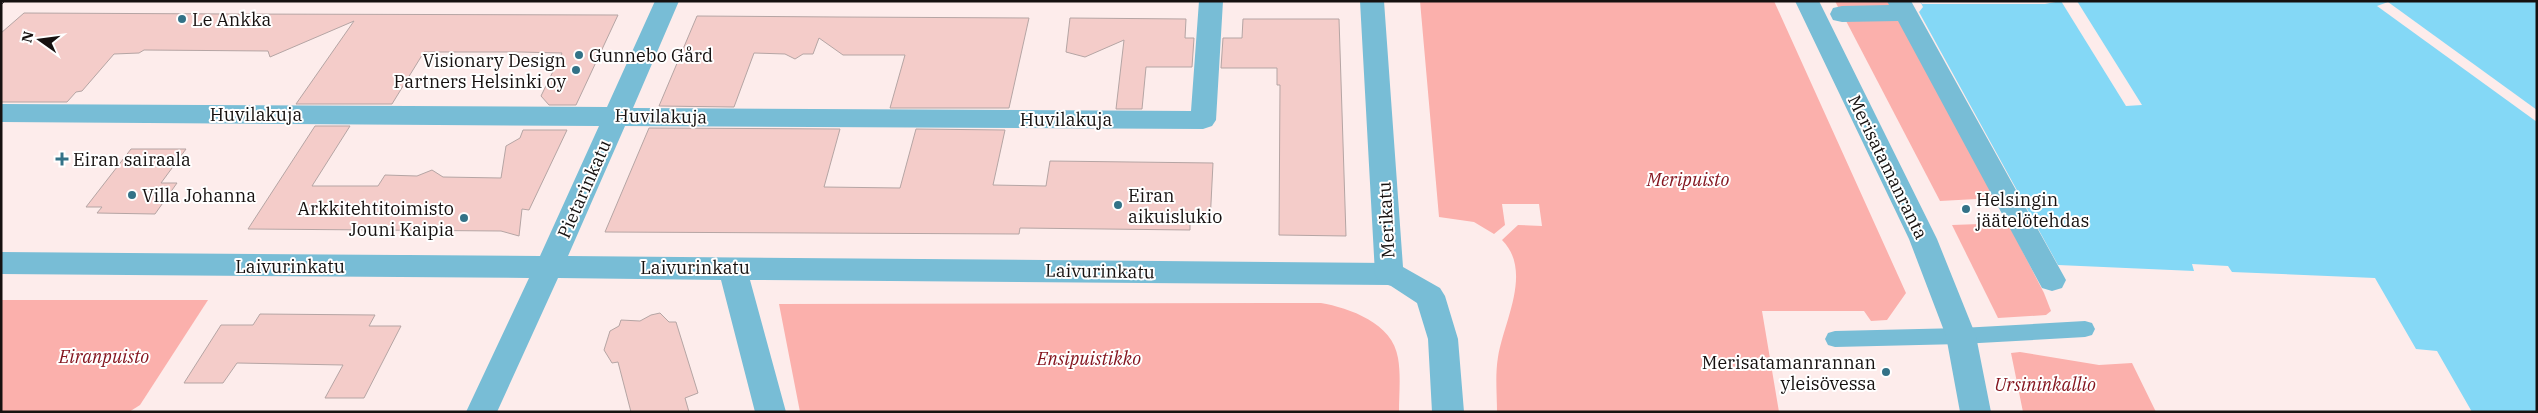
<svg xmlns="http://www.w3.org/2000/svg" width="2538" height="413" font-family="'IBM Plex Serif',serif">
	<rect width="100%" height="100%" fill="#fdeceb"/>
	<g fill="#fbb0ac">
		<path d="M 1420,1 L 1774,1 L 1906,293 L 1887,320 L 1871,321 L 1864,311 L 1762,311 L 1779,412 L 1497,412 C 1497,394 1495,375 1498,357 C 1504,321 1533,271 1502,240 L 1518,225 L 1542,226 L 1539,204 L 1502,204 L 1505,225 L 1494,234 L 1474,222 L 1439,217 Z"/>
		<path d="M 1835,1 L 1888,1 L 1890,4 L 1888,7 L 1839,9 Z"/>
		<path d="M 1895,18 L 1899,21 L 1995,198 L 1940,201 L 1845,19 Z"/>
		<path d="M 2008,223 L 2044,293 L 2051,311 L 2046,315 L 1998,318 L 1952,225 Z"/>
		<path d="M 1,300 L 208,300 L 140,405 L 129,412 L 1,412 Z"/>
		<path d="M 1321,303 C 1349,308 1393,323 1398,358 C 1401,375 1399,394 1399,412 L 800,412 L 779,304 Z"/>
		<path d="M 2020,352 L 2099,365 L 2132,363 L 2156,412 L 2023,412 L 2011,353 Z"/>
	</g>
	<path fill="#84d8f6" d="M 1920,1 L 2537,1 L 2537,412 L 2472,412 L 2437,351 L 2416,349 L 2375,278 L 2232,272 L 2228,266 L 2192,264 L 2194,271 L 2058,265 L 1919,12 L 1923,7 Z"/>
	<g fill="#fdeceb">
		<path d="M 1920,1 L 2061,1 L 2045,4 L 1922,4 Z"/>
		<path d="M 2061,1 L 2077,1 L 2142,105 L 2126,106 Z"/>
		<path d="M 2388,2 L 2537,110 L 2537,122 L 2377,6 Z"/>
	</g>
	<g fill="#f4ccc9" stroke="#b5a5a4">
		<path d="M 24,13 L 233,14 L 618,15 L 576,105 L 549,105 L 541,96 L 562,53 L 521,52 L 424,52 L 392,104 L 296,104 L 354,21 L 270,57 L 268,51 L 144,50 L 139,53 L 114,54 L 82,91 L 76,92 L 67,102 L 1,102 L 1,33 Z"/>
		<path d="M 697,16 L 839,17 L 1029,18 L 1009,108 L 890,108 L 905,55 L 843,55 L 819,38 L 813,54 L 803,54 L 795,59 L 785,54 L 754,53 L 734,107 L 659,106 Z"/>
		<path d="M 1070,18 L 1186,19 L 1185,38 L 1194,38 L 1192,67 L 1146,67 L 1142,109 L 1116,109 L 1124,40 L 1085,57 L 1066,52 Z"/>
		<path d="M 1243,19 L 1339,19 L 1346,236 L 1279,235 L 1280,85 L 1277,85 L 1277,68 L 1221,68 L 1223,38 L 1242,38 Z"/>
		<path d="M 315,126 L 350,126 L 312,186 L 378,186 L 385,175 L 417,176 L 432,170 L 443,177 L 501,178 L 506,146 L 520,138 L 523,130 L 567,130 L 529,210 L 522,209 L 519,236 L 501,231 L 248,229 Z"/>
		<path d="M 649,128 L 840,129 L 824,187 L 900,188 L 916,129 L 1005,130 L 993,185 L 1046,186 L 1050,161 L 1213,163 L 1210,223 L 1190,222 L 1190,230 L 1020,228 L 1019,234 L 605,232 Z"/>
		<path d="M 131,149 L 186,149 L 161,183 L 177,183 L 155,214 L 97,213 L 102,207 L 86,207 Z"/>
		<path d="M 660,313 L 669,322 L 676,322 L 698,393 L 685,398 L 689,412 L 631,412 L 618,362 L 612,363 L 604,350 L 610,331 L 619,326 L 621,320 L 640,321 L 651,315 Z"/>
		<path d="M 260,314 L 375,315 L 369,326 L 401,326 L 364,398 L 325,398 L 343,365 L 237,363 L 223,383 L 184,383 L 221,325 L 253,325 Z"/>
	</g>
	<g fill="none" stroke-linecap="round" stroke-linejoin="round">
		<path fill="#78bdd6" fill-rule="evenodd" d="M 2085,321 L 2092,323 L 2095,329 L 2092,335 L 2085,337 L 1961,344 L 1835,347 L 1828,345 L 1825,339 L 1828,333 L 1835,331 L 1961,328 Z"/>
		<path fill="#78bdd6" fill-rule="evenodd" d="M 1887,1 L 1911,1 L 2066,280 L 2062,288 L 2052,291 L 2042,288 L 1898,21 L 1842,22 L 1833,20 L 1830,14 L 1833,8 L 1842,6 L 1889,5 Z"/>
		<g fill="#78bdd6" fill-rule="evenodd">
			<path d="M 655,1 L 679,1 L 633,108 L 1191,111 L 1199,1 L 1223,1 L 1216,120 L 1212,126 L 1203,129 L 625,126 L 568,256 L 1389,263 L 1399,266 L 1403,274 L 1399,282 L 1389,285 L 750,280 L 786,412 L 755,412 L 721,280 L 558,278 L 497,412 L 466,412 L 529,278 L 1,274 L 1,252 L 540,256 L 599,126 L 1,122 L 1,104 L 607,107 Z"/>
			<path d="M 1795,1 L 1819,1 L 1937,239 L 1976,336 L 1991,412 L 1960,412 L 1946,336 L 1909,239 Z"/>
		</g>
		<path fill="#78bdd6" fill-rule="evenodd" d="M 1360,1 L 1384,1 L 1403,267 L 1440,288 L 1445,296 L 1458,339 L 1464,412 L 1432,412 L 1428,339 L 1417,303 L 1391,286 L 1379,282 L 1375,274 Z"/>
		<path stroke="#413a39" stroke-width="1" d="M 1,5 L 5,1"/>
	</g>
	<g fill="#337287" stroke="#fff" stroke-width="2">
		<circle cx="182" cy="19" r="5"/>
		<circle cx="579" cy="55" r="5"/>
		<circle cx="576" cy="70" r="5"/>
		<path d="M59.5 151.5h5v5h5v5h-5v5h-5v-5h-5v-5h5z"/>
		<circle cx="132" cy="195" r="5"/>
		<circle cx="1118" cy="205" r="5"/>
		<circle cx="1966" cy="209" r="5"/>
		<circle cx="464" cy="218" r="5"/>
		<circle cx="1886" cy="372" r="5"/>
	</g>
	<g text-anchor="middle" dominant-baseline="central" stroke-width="4" stroke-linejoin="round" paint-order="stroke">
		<g font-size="18" fill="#161110" stroke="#fff" text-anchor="start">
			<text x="192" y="19">Le Ankka</text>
			<text x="589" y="55">Gunnebo Gård</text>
			<text x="566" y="60" text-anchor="end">Visionary Design<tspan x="566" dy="21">Partners Helsinki oy</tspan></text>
			<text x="73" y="159">Eiran sairaala</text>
			<text x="142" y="195">Villa Johanna</text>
			<text x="1128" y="195">Eiran<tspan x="1128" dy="21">aikuislukio</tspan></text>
			<text x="1976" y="199">Helsingin<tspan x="1976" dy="21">jäätelötehdas</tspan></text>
			<text x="454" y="208" text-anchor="end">Arkkitehtitoimisto<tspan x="454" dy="21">Jouni Kaipia</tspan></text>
			<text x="1876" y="362" text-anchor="end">Merisatamanrannan<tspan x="1876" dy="21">yleisövessa</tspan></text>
		</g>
		<g font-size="18" fill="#161110" stroke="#fff">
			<text x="256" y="114">Huvilakuja</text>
			<text transform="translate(661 116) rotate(1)">Huvilakuja</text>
			<text x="1066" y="119">Huvilakuja</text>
			<text transform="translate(1888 167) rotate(64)">Merisatamanranta</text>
			<text transform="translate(584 189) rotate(-66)">Pietarinkatu</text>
			<text transform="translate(1386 220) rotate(-93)">Merikatu</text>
			<text x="290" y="266">Laivurinkatu</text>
			<text x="695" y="267">Laivurinkatu</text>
			<text transform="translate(1100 271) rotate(1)">Laivurinkatu</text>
		</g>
		<g font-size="18" font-style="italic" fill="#851620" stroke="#fff">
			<text x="1688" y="179">Meripuisto</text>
			<text x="104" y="356">Eiranpuisto</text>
			<text x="1089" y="358">Ensipuistikko</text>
			<text x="2045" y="384">Ursininkallio</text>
		</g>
	</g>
	<rect width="2538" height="413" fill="none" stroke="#161110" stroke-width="5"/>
	<g transform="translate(40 40) rotate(284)" stroke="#ffffff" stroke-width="4" paint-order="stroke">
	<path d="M0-4L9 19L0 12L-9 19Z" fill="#161110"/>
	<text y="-8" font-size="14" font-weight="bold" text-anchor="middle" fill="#161110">N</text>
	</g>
</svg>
